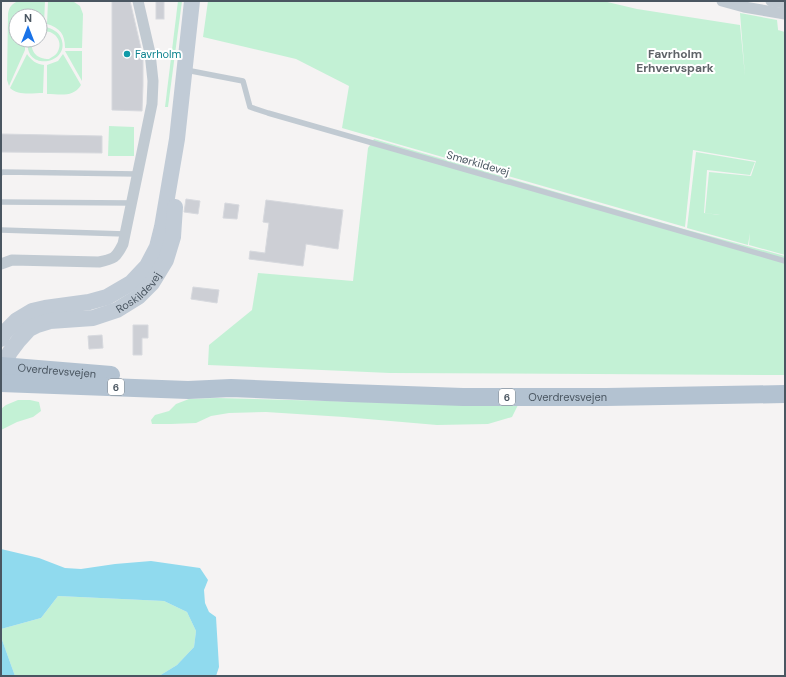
<svg xmlns="http://www.w3.org/2000/svg" width="786" height="677" font-family="'DM Sans',sans-serif">
	<rect width="100%" height="100%" fill="#f5f3f3"/>
	<g fill="#c3f1d5">
		<path d="M 19,1 L 45,1 L 44,24 L 40,25 L 40,16 L 16,16 L 16,40 L 25,40 L 25,50 L 9,86 L 7,80 L 8,14 C 9,7 12,3 19,1 Z"/>
		<path d="M 48,1 L 74,2 L 80,6 L 83,14 L 82,48 L 65,48 C 65,34 60,28 47,24 Z"/>
		<path d="M 178,1 L 182,1 L 168,107 L 165,107 Z"/>
		<path d="M 208,1 L 603,1 L 637,9 L 740,25 L 745,76 L 740,13 L 777,20 L 781,57 L 778,30 L 785,32 L 785,255 L 749,245 L 750,233 L 748,245 L 687,228 L 696,152 L 755,162 L 750,175 L 707,170 L 704,213 L 720,215 L 705,213 L 709,172 L 751,176 L 756,161 L 693,150 L 685,227 L 342,128 L 349,86 L 296,59 L 203,37 Z"/>
		<path d="M 46,27 C 52,29 58,31 61,38 C 72,64 23,73 28,40 L 32,40 C 30,52 37,59 49,59 C 51,57 55,56 57,53 C 65,41 53,28 40,32 L 40,28 Z"/>
		<path d="M 65,51 L 82,51 L 82,81 Z"/>
		<path d="M 27,54 C 31,60 36,64 44,65 L 43,93 C 33,93 18,96 10,88 Z"/>
		<path d="M 63,54 L 81,85 C 73,98 60,94 47,94 L 47,65 L 58,61 Z"/>
		<path d="M 109,126 L 134,127 L 134,156 L 108,156 Z"/>
		<path d="M 374,139 L 684,229 L 785,256 L 785,375 L 390,373 L 208,365 L 209,345 L 252,310 L 258,273 L 353,281 L 368,148 Z"/>
		<path d="M 217,398 L 479,405 L 518,405 L 512,417 L 488,424 L 437,425 L 344,417 L 266,412 L 229,413 L 211,416 L 196,423 L 171,424 L 152,424 L 151,420 L 155,415 L 169,411 L 176,404 L 189,399 Z"/>
		<path d="M 18,400 L 30,400 L 39,402 L 41,411 L 33,417 L 17,422 L 1,430 L 1,409 L 6,405 Z"/>
		<path d="M 58,596 L 164,601 L 187,612 L 196,631 L 194,647 L 177,665 L 159,676 L 15,676 L 1,637 L 1,629 L 41,618 Z"/>
	</g>
	<g fill="#90daee">
		<path d="M 1,549 L 39,558 L 65,568 L 81,569 L 115,564 L 151,561 L 200,568 L 208,580 L 204,590 L 205,603 L 209,612 L 216,617 L 219,667 L 216,676 L 159,676 L 177,665 L 194,647 L 196,631 L 187,612 L 164,601 L 58,596 L 41,618 L 1,629 Z"/>
		<path d="M 1,637 L 15,676 L 1,676 Z"/>
	</g>
	<g fill="#cdcfd5" stroke="#d7d9de">
		<path d="M 112,1 L 130,1 L 143,57 L 143,85 L 142,111 L 112,110 Z"/>
		<rect x="156" y="1" width="8" height="18"/>
		<path d="M 1,134 L 102,136 L 102,153 L 1,152 Z"/>
		<path d="M 186,199 L 200,201 L 198,214 L 184,212 Z"/>
		<path d="M 266,200 L 343,210 L 338,249 L 306,244 L 303,266 L 249,259 L 250,251 L 265,253 L 269,223 L 263,222 Z"/>
		<path d="M 225,203 L 239,205 L 237,219 L 223,218 Z"/>
		<path d="M 193,287 L 219,290 L 217,303 L 191,299 Z"/>
		<path d="M 133,325 L 148,325 L 148,338 L 142,338 L 142,355 L 133,355 Z"/>
		<path d="M 102,335 L 103,348 L 89,349 L 88,336 Z"/>
	</g>
	<g fill="none" stroke-linecap="round" stroke-linejoin="round">
		<g stroke="#c1cad2" stroke-width="5.5">
			<path d="M 186,70 L 243,81 L 250,107 L 268,113 L 785,261"/>
			<path d="M 1,173 L 3,172 L 137,174"/>
			<path d="M 1,202 L 131,203"/>
			<path d="M 1,230 L 125,234"/>
		</g>
		<g stroke="#c1cad2" stroke-width="11">
			<path d="M 722,1 L 744,7 L 785,14"/>
			<path d="M 771,1 L 785,3"/>
			<path d="M 1,264 L 12,260 L 99,262 C 114,259 116,258 123,244 L 152,104 L 153,81 L 150,53 L 138,1"/>
		</g>
		<g stroke="#c1cbd6" stroke-width="16">
			<path d="M 1,339 L 4,333 L 17,320 L 32,311 L 45,308 L 89,302 L 107,297 L 131,283 L 147,266 L 157,247 L 162,227 L 177,139 L 192,1"/>
			<path id="s1" d="M 1,370 L 10,352 L 19,340 L 29,329 L 37,325 L 50,321 L 93,318 L 117,310 L 138,297 L 152,283 L 166,260 L 173,237 L 175,207"/>
		</g>
		<g stroke="#b3c2d1" stroke-width="18">
			<path id="s2" d="M 1,366 L 111,375"/>
			<path id="s3" d="M 1,383 L 188,390 L 231,388 L 349,393 L 463,397 L 606,397 L 785,394"/>
		</g>
	</g>
	<circle fill="#0f9aa8" stroke="#fff" stroke-width="1.5" cx="127" cy="54" r="4"/>
	<g text-anchor="middle" dominant-baseline="central" stroke-width="4" stroke-linejoin="round" paint-order="stroke">
		<g fill="#fff" stroke="#808990" stroke-width="1">
			<rect x="108" y="379" width="16" height="16" rx="3"/>
			<rect x="499" y="389" width="16" height="16" rx="3"/>
		</g>
		<g font-size="10" font-weight="bold" fill="#4a5661">
			<text x="116" y="387">6</text>
			<text x="507" y="397">6</text>
		</g>
		<g font-size="11" fill="#0d838f" stroke="#fff" text-anchor="start">
			<text x="135" y="54">Favrholm</text>
		</g>
		<g font-size="11" fill="#4a5661" stroke="#fff">
			<text transform="translate(478 163) rotate(16)">Smørkildevej</text>
			<text stroke="none"><textPath href="#s1" startOffset="169">Roskildevej</textPath></text>
			<text stroke="none"><textPath href="#s2" startOffset="56">Overdrevsvejen</textPath></text>
			<text stroke="none"><textPath href="#s3" startOffset="567">Overdrevsvejen</textPath></text>
		</g>
		<g font-size="12" font-weight="bold" fill="#5f6368" stroke="#fff">
			<text x="675" y="54">Favrholm<tspan x="675" dy="14">Erhvervspark</tspan></text>
		</g>
	</g>
	<rect width="786" height="677" fill="none" stroke="#4a5661" stroke-width="4"/>
	<g transform="translate(28 28)"><circle r="19" fill="#ffffff" stroke="#b7bbc0"/>
	<path d="M0-3L7 15L0 10L-7 15Z" fill="#1a73e8"/>
	<text y="-6" font-size="11" font-weight="bold" text-anchor="middle" fill="#4a5661">N</text>
	</g>
</svg>
